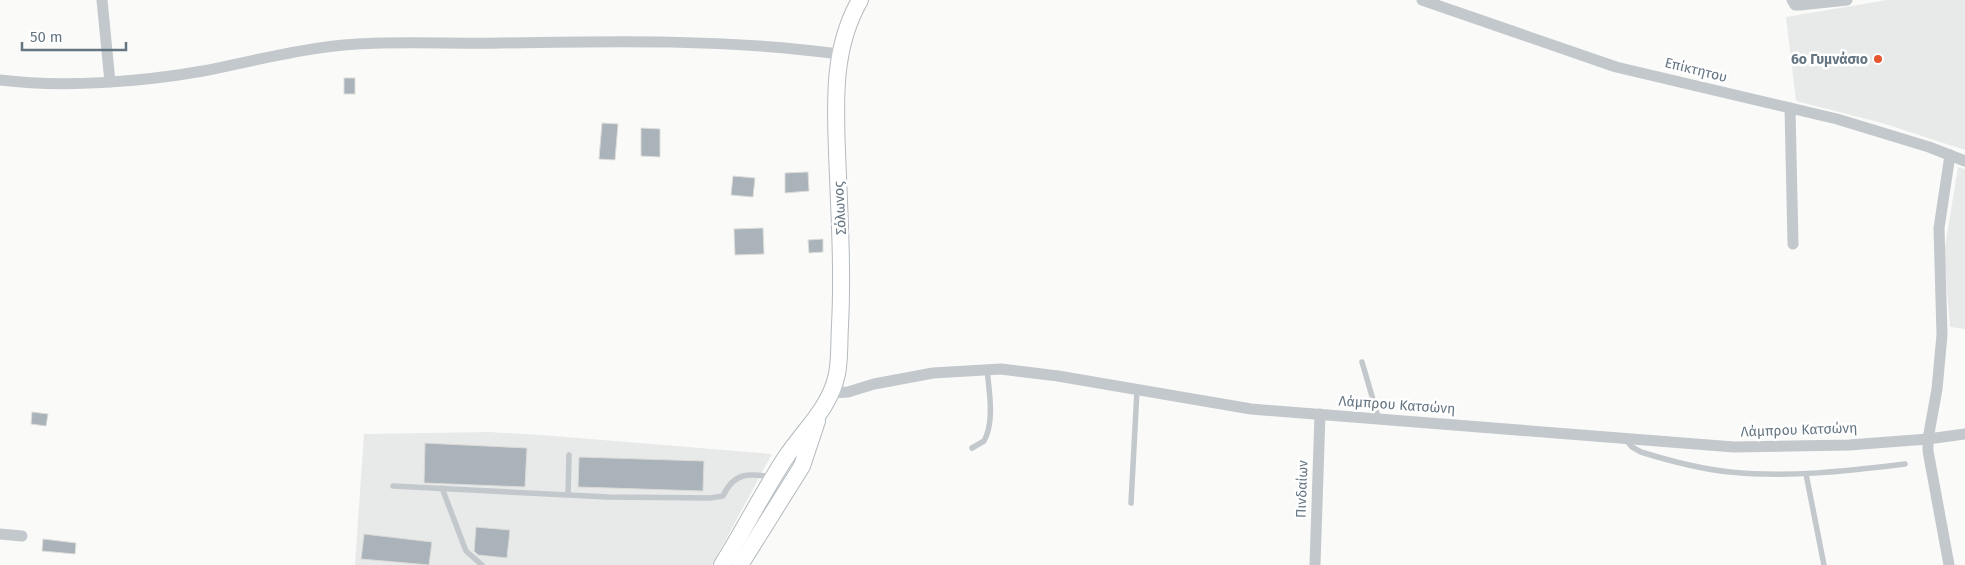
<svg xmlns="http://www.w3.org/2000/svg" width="1965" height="565" font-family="'Fira Sans',sans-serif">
	<rect width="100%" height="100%" fill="#fafaf8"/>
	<g fill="#e8e9e9">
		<path d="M 1887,0 L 1965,0 L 1965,150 L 1882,123 L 1796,101 L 1786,17 Z"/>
		<path d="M 1958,167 L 1965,169 L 1965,329 L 1950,327 L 1944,253 Z"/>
		<path d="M 489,432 L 541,435 L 772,454 L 712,565 L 355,565 L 364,434 Z"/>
	</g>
	<g fill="#aab3b9" stroke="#dcdcda">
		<rect x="344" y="78" width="11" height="16"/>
		<path d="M 602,123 L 618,124 L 615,160 L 599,159 Z"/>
		<path d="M 641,128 L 660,129 L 660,157 L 641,156 Z"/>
		<path d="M 808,172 L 809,191 L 785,193 L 785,173 Z"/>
		<path d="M 733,176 L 755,178 L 753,197 L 731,195 Z"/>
		<path d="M 763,228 L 764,254 L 735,255 L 734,229 Z"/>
		<path d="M 823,239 L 823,252 L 809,253 L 808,240 Z"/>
		<path d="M 32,412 L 48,414 L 46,426 L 31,424 Z"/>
		<path d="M 425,443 L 527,448 L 525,487 L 424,483 Z"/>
		<path d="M 579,457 L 704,461 L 703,491 L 578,487 Z"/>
		<path d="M 476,527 L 510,530 L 507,558 L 478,555 L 474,551 Z"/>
		<path d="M 364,534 L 432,542 L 429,565 L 361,559 Z"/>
		<path d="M 43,539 L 76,543 L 75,554 L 42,551 Z"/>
	</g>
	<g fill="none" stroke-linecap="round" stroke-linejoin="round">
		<g stroke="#b3babf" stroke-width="18">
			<g id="secondary">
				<path d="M 722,565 C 744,530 763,492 786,457 C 804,430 830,408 837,374 C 840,359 839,341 840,325 C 843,267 839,209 837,151 C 835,99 833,47 860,0"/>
				<path d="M 740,565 L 802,466 L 817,421"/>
			</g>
		</g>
		<g stroke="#c3c8cc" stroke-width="5.5">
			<path d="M 1362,362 L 1379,420"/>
			<path d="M 1626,440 L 1632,447 L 1641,452 C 1670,461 1700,469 1730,472 C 1789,478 1847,471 1905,464"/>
			<path d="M 972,448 L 984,441 C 995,421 989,391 987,369"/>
			<path d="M 1806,474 L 1824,565"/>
			<path d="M 393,486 L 608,497 L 710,498 L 723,496 C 734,472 749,473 772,477"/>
			<path d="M 442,488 L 466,551 L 482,565"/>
			<path d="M 568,495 L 569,455"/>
			<path d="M 1131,503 L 1137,390"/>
		</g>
		<g stroke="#c3c8cc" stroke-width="11">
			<path d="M 102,0 L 110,82"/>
			<path d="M 1422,0 L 1616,67 L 1837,119 L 1929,147 L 1965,161"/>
			<path d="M 1792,0 L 1795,5 L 1800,5 L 1847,0"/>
			<path d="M 0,80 C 63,88 140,82 203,71 C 254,61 305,47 357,44 C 405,41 453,44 501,43 C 613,41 728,39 839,54"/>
			<path d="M 1790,108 L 1793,244"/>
			<path d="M 831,393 L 848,392 L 874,384 L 933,373 L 1001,369 L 1058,376 L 1251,409 L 1734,447 L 1849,445 L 1928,439 L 1965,434"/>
			<path d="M 0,534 L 22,536"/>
			<path d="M 1315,565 L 1320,414"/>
			<path d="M 1949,565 L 1928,451 L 1928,439 L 1937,389 L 1942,335 L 1939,228 L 1950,155"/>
		</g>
		<use href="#secondary" stroke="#fff" stroke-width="16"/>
	</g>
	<circle fill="#e4572e" stroke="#fff" stroke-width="2" cx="1878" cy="59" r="5"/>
	<g text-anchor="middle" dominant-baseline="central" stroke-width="5" stroke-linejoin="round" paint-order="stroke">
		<g font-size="14" font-weight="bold" fill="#657683" stroke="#fff" text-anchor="end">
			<text x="1868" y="59">6ο Γυμνάσιο</text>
		</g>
		<g font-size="14" fill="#657683" stroke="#fff">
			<text transform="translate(1696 70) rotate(14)">Επίκτητου</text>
			<text transform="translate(840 208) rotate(-93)">Σόλωνος</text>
			<text transform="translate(1397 405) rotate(4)">Λάμπρου Κατσώνη</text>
			<text transform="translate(1799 430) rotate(-2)">Λάμπρου Κατσώνη</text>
			<text transform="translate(1302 489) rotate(-88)">Πινδαίων</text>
		</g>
	</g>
	<path d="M22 42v8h104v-8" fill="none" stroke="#657683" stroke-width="2.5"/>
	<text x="30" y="42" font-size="15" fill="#657683" stroke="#ffffff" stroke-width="4" paint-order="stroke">50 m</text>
</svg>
